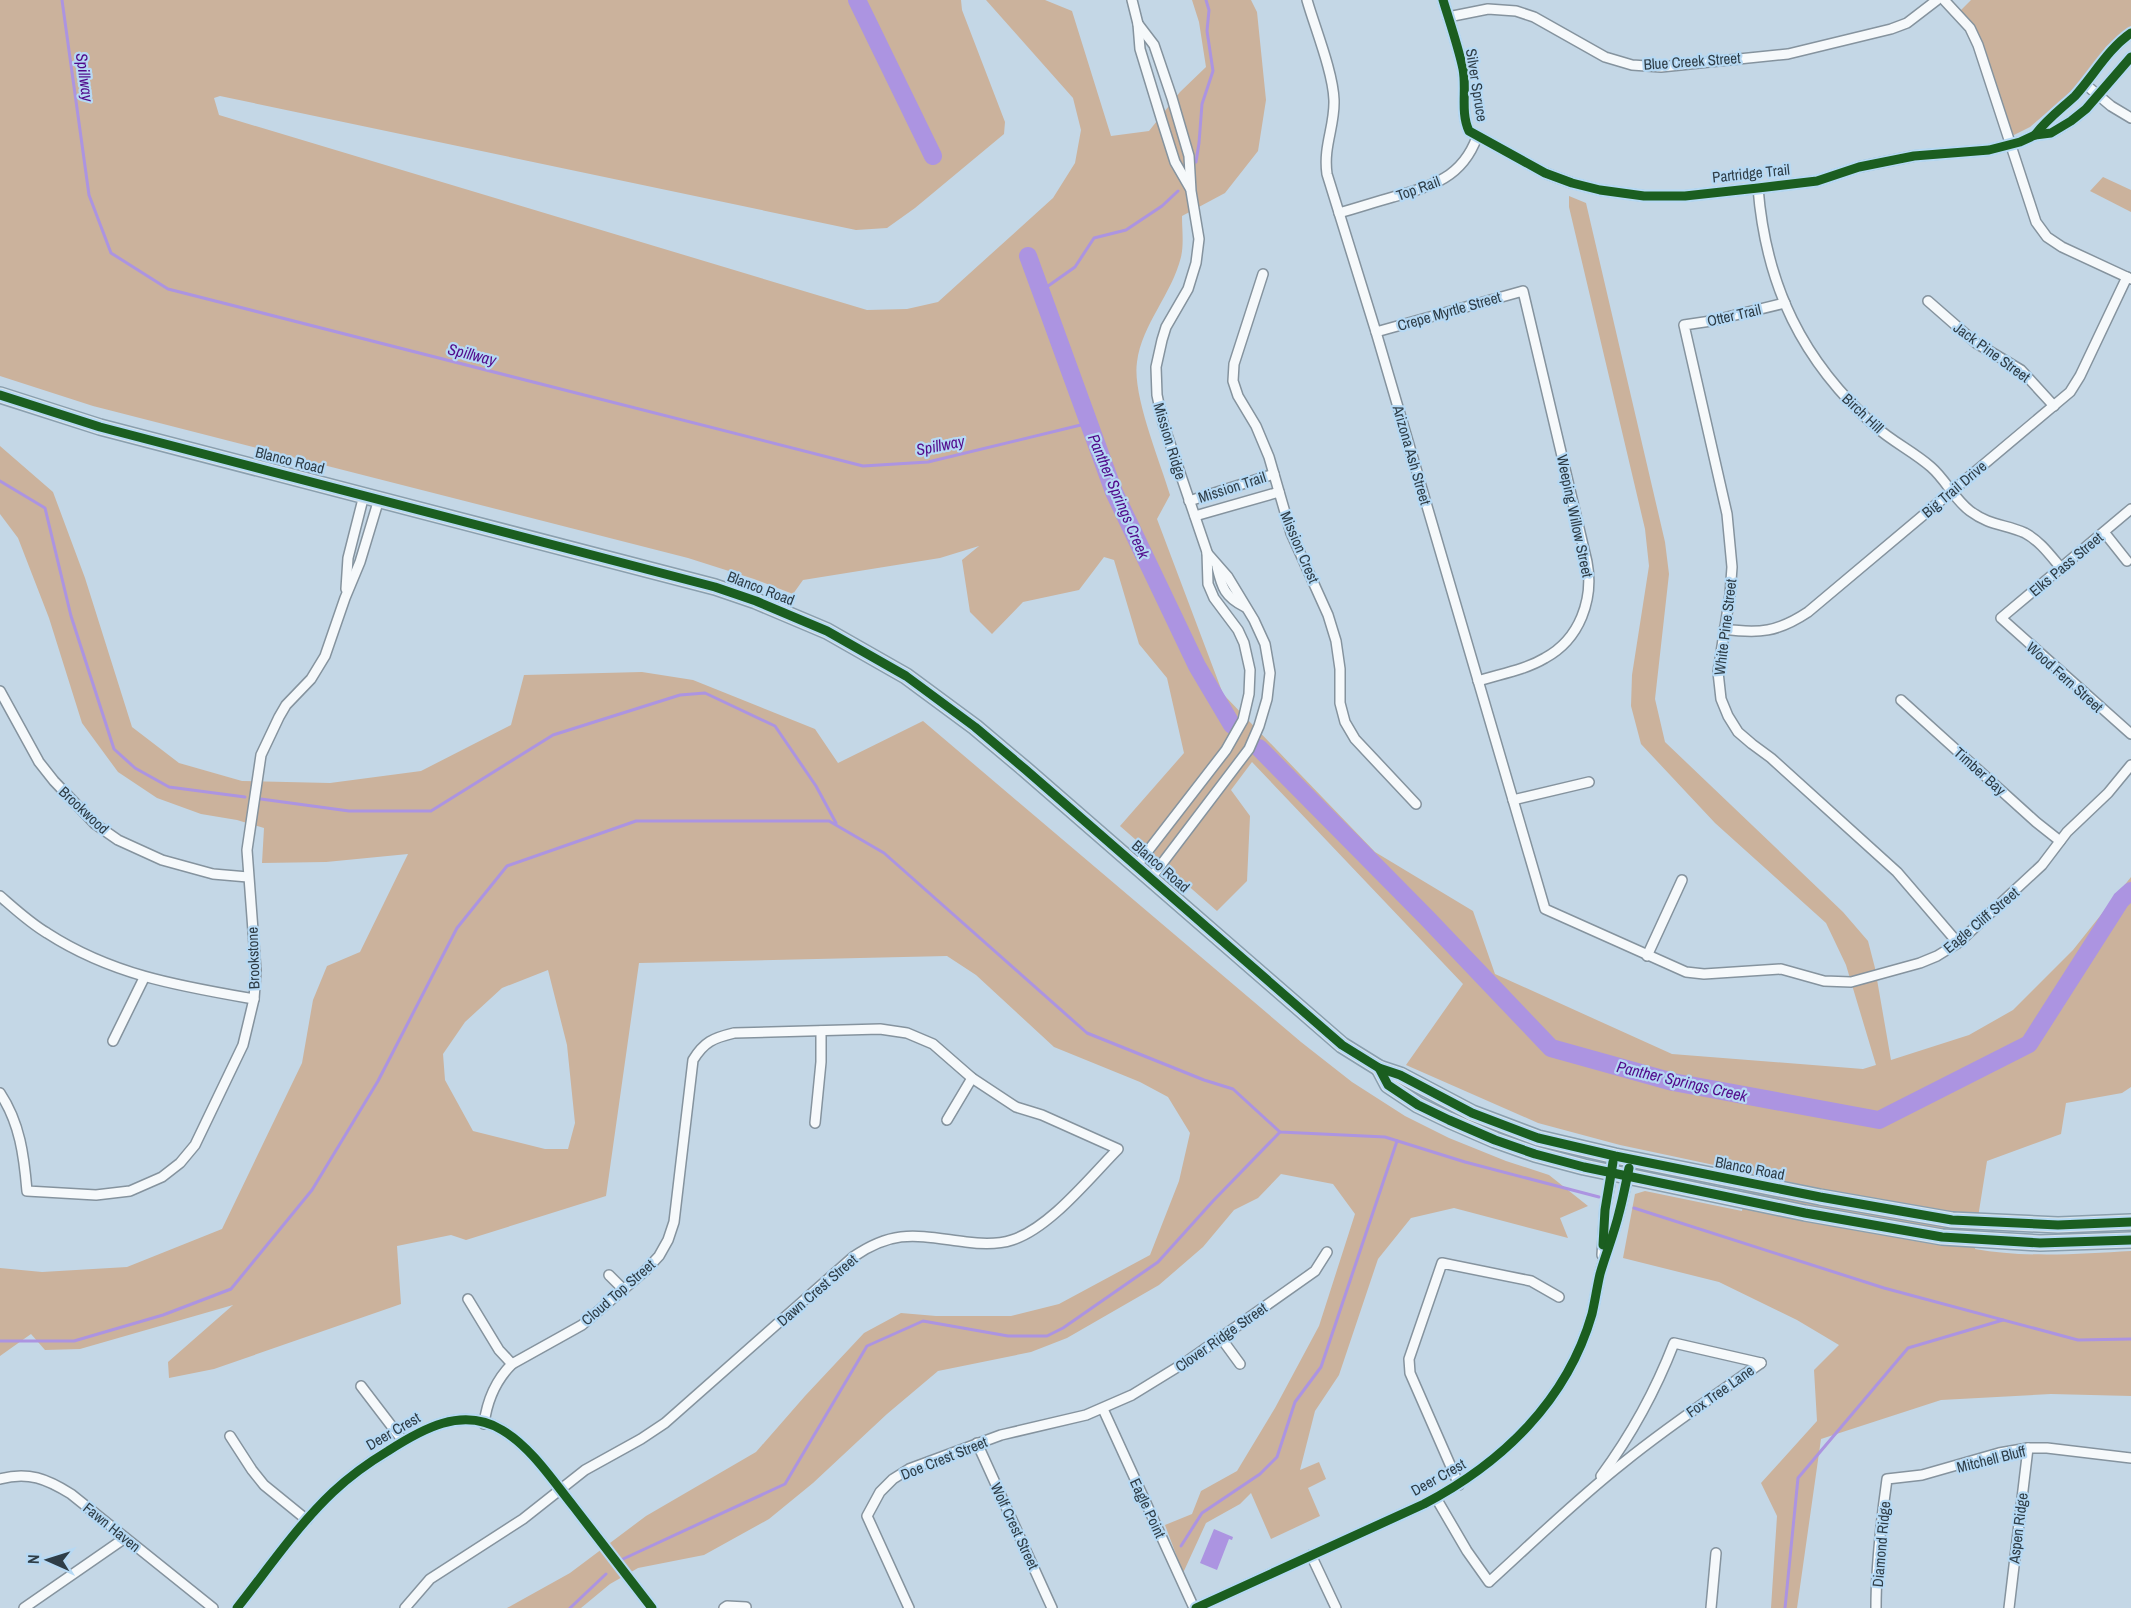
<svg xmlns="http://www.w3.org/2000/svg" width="2131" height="1608" font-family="'Archivo Narrow',sans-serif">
	<rect width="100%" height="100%" fill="#c4d7e6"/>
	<g fill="#cbb29c" fill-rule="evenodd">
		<path d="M 0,0 L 961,0 L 962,10 L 1005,122 L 1004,134 L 915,208 L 887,228 L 856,230 L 220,96 L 214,98 L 219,115 L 867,310 L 907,309 L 938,302 L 1053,198 L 1075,163 L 1081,130 L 1073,98 L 986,0 L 1045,0 L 1072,11 L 1111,136 L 1149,131 L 1180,92 L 1206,67 L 1199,22 L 1192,0 L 1251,0 L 1257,12 L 1266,100 L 1258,151 L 1225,193 L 1182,216 C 1182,229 1184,244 1181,257 C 1172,294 1142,324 1137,362 C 1132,395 1160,461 1170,495 L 1157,519 L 1223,694 L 1375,852 L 1473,911 L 1495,974 L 1672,1054 L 1863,1069 L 1876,1065 L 1846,965 L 1826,923 L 1715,823 L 1641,744 L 1631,706 L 1632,675 L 1649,566 L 1645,529 L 1569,207 L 1569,196 L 1586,203 L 1665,542 L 1669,574 L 1655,699 L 1665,742 L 1843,912 L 1868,941 L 1875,968 L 1891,1060 L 1969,1035 L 2013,1010 L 2073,950 L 2131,877 L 2131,1087 L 2122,1093 L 2066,1103 L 2061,1134 L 1987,1161 L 1979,1211 L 1975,1249 C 2023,1258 2082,1254 2131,1251 L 2131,1396 L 2051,1394 L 1941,1400 L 1821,1439 L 1797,1608 L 1771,1608 L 1777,1516 L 1761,1483 L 1817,1421 L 1814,1370 L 1839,1345 L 1797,1320 L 1719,1282 L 1623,1258 L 1635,1194 L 1645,1191 L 1742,1211 L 1747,1172 L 1620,1145 L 1538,1123 L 1406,1065 L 1463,984 L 1252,762 L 1231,790 L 1250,816 L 1247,881 L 1217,911 L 1120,826 L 1184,753 L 1167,678 L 1139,644 L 1114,560 L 1104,557 L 1079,590 L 1023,602 L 992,634 L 970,612 L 962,560 L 979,546 L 940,558 L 803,580 L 793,594 L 754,579 L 688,558 L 93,406 L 0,376 Z"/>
		<path d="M 1971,0 L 2131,0 L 2131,26 L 2106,47 L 2079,84 L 2058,103 L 2030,127 L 2014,135 L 2012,133 L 1960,11 Z"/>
		<path d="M 2103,177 L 2131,190 L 2131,212 L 2090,191 Z"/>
		<path d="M 0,446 L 53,492 L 85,578 L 132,727 L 179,763 L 242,781 L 330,783 L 421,771 L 511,725 L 524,675 L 642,672 L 693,680 L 815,729 L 838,763 L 923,721 L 1301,1042 L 1352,1082 L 1405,1116 L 1449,1138 L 1506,1161 L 1549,1175 L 1588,1206 L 1560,1218 L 1568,1238 L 1454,1208 L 1411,1218 L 1378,1259 L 1339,1375 L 1315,1411 L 1300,1470 L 1319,1462 L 1326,1479 L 1308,1488 L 1320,1516 L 1271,1539 L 1251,1493 L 1240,1504 L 1206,1523 L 1183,1573 L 1165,1525 L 1192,1514 L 1201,1491 L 1237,1471 L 1275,1408 L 1319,1326 L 1355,1214 L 1333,1184 L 1281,1174 L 1258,1198 L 1234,1210 L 1203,1247 L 1159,1285 L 1067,1338 L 1031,1352 L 938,1371 L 887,1414 L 813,1483 L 769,1519 L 704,1555 L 638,1568 L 610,1584 L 581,1608 L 507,1608 L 570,1573 L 646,1516 L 756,1452 L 805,1396 L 864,1333 L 901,1313 L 936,1316 L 1011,1316 L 1059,1304 L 1150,1255 L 1179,1181 L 1190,1133 L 1168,1097 L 1140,1082 L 1054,1047 L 976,975 L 947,956 L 639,963 L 606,1196 L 466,1240 L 451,1235 L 397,1246 L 401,1304 L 214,1369 L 169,1378 L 168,1362 L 233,1305 L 80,1349 L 45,1350 L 31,1334 L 0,1356 L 0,1268 L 42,1272 L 127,1267 L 222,1229 L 302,1063 L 313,1000 L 327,966 L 360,952 L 408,854 L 326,862 L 262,863 L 264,828 L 237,820 L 201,814 L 157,798 L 118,772 L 82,723 L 49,618 L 18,538 L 0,514 ZM 548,970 L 567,1045 L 575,1123 L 568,1149 L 545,1149 L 473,1131 L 445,1080 L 443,1054 L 465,1022 L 502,988 Z"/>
	</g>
	<path fill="#ac94e1" d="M 1214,1529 L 1233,1537 L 1232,1540 L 1229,1539 L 1217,1570 L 1200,1563 Z"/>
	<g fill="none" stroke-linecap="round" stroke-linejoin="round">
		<g stroke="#ac94e1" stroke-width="3">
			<path d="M 62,0 L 89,195 L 111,253 L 168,289 L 863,466 L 928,462 L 1089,423"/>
			<path d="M 1196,162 L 1199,143 L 1202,104 L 1213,71 L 1207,31 L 1209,10 L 1206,0"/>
			<path d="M 1041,291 L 1075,267 L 1094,238 L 1126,230 L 1162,206 L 1178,191"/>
			<path d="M 0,481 L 45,508 L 71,616 L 114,749 L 135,768 L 169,787 L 245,797"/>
			<path d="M 261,799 L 349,811 L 431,811 L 553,735 L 680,695 L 705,693 L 775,726 L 816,786 L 836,823"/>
			<path d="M 1634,1208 L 1884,1288 L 2078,1340 L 2131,1339"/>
			<path d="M 0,1341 L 74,1341 L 163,1315 L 231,1289 L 312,1190 L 378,1081 L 457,928 L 507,866 L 636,821 L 829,821 L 884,853 L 1087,1033 L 1204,1080 L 1233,1089 L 1280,1132 L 1385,1137 L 1465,1162 L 1599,1197"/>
			<path d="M 1181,1546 L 1202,1513 L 1260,1474 L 1277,1457 L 1295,1402 L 1321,1367 L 1397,1141"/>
			<path d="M 623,1559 L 785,1484 L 867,1346 L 923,1321 L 1008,1336 L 1047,1336 L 1063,1328 L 1158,1262 L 1213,1201 L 1280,1132"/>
			<path d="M 570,1608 L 606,1574"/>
			<path d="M 1785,1608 L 1798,1478 L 1908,1348 L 2003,1320"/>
		</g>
		<g stroke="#ac94e1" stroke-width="18">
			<path d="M 857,0 L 933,156"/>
			<path d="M 1028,256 L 1114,492 L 1197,666 L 1232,725"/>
			<path d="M 1259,748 L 1427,918 L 1551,1048 L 1673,1082 L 1879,1120 L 2029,1044 L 2121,900 L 2131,891"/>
		</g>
		<g stroke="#85939e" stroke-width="12">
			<g id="minor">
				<path d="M 1132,0 L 1138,24 L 1140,49 L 1162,121 L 1175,162 L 1190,188"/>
				<path d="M 1307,0 C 1315,28 1333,72 1334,100 C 1335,126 1323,146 1327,174 L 1376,332 L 1545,909 L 1686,972 L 1704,974 L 1781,969 L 1824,981 L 1851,982 L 1920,963 L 1937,956 L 1958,943 L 2042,865 L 2067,832 L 2108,793 L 2131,765"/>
				<path d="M 1443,0 C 1450,23 1458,46 1463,69 C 1467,89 1460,112 1469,131 L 1545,173 L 1572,183 L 1600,190 L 1644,196 L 1685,196 L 1758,188 L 1817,181 L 1859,167 L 1914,156 L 1989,150 L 2020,142 L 2035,135 L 2051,133 L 2071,121 L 2086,109 L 2131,57"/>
				<path d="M 1944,0 L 1970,28 L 1978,45 L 2036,222 L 2047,237 L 2062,247 L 2131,279"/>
				<path d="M 1448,17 L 1488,9 L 1516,11 L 1534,17 L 1605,57 L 1632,65 L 1661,67 L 1788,54 L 1891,29 L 1907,23 L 1937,0"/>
				<path d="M 2085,84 L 2111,106 L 2131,118"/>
				<path d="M 2035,135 C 2046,120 2061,109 2075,96 C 2094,75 2108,49 2131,33"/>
				<path d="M 1758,188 C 1766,286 1802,361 1876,427 C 1893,442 1914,452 1931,467 C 1946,480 1954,499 1970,511 C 1990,526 2005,524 2025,533 C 2040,541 2050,555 2061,568"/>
				<path d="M 1339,213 C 1357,208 1375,202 1393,197 C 1432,186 1462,178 1477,137"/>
				<path d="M 1263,274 L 1234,364 L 1233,381 L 1238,396 L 1256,426 L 1269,457 L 1291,533 L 1328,615 L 1336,641 L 1340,669 L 1340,703 L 1345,722 L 1355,739 L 1416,804"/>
				<path d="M 1928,301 L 1976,343 L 2021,370 L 2054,406"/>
				<path d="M 1785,303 L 1711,321 L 1684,325 L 1727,514 L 1732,567 L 1730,595 L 1718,672 L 1721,699 L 1728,716 L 1738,732 L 1752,744 L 1771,758 L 1897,872 L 1958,943"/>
				<path d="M 1376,332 L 1523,291 L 1587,562 C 1594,599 1580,639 1545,658 C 1525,670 1500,674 1478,681"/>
				<path d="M 1189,501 L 1274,474"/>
				<path d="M 2131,509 L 2001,618 L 2131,734"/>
				<path d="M 1195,516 L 1279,492"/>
				<path d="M 2104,532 L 2127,561"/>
				<path d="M 1217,567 C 1222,588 1225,597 1245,607"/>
				<path d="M 346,589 L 348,558 L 364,495"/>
				<path d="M 1724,629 C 1759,634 1778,632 1808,612 L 2070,392 L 2080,376 L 2127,277"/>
				<path d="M 0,691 L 39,762 L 54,781 L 95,824 L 118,840 L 162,860 L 213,874 L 248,877"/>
				<path d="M 1901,700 L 2036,822 L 2060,841"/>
				<path d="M 1513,800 L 1589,782"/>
				<path d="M 1137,865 L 1226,750 L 1243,720 L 1249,694 L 1250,670 L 1244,643 L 1238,630 L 1214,598 L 1208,584 L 1207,552 L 1163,423 L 1157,395 L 1156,367 L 1162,340 L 1166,327 L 1188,289 L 1196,263 L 1199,239 L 1191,191 L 1189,156 L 1172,98 L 1154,45 L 1138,24"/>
				<path d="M 1151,878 L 1249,749 L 1259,726 L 1267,699 L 1270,673 L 1265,644 L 1254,620 L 1228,577 L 1207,553"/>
				<path d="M 0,896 C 15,909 30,923 47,933 C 112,975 179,986 254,999"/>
				<path d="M 1647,956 L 1682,880"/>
				<path d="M 113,1041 L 144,978"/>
				<path d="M 0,1093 C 20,1123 24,1156 27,1191 L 96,1195 L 130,1191 L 162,1177 L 180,1163 L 195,1145 L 243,1045 L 254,999 L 256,971 L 247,850 L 261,755 L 279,717 L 286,705 L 311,679 L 325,656 L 345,598 L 360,562 L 379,499"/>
				<path d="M 947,1120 L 972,1078"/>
				<path d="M 815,1123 L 821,1062 L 821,1031"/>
				<path d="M 1602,1255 L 1605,1210 L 1615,1156"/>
				<path d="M 609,1275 L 623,1289"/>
				<path d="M 468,1299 L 499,1350 L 512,1364"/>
				<path d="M 1221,1338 L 1240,1364"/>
				<path d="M 361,1386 L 403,1441"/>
				<path d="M 1103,1409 L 1194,1608"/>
				<path d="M 230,1436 L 252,1470 L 264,1485 L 307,1520"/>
				<path d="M 977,1443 L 1052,1608"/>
				<path d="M 1601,1476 C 1632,1434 1655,1392 1674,1343 L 1761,1363"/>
				<path d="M 0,1479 C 28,1471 47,1479 71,1494 L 213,1608"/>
				<path d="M 1459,1485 L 1410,1373 L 1409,1359 L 1442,1263 L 1531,1281 L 1559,1297"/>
				<path d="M 1436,1498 L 1467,1551 L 1489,1582 C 1533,1542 1576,1500 1623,1463 C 1667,1427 1714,1396 1761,1363"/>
				<path d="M 1311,1555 L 1336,1608"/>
				<path d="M 24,1608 L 125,1538"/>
				<path d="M 237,1608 C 268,1569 297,1526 333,1492 C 350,1476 368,1463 388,1451 C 422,1429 462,1406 502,1430 C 531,1447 553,1481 574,1507 C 600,1541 626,1574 652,1608"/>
				<path d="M 405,1608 L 430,1579 L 523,1519 L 585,1470 L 641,1439 L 665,1423 L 853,1257 C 895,1228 918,1236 966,1242 C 981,1244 997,1245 1012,1240 C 1050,1228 1090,1177 1118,1149 L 1042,1115 L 1016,1107 L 972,1078 L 933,1044 L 907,1033 L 880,1029 L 734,1033 C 713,1038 704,1042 693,1060 L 674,1222 L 668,1240 L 659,1256 L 646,1270 L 582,1325 L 512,1364 C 496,1380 487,1401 484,1424"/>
				<path d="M 724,1608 L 727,1606 L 746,1607"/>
				<path d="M 909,1608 L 867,1516 L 880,1492 L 893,1479 L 909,1469 L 1001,1435 L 1086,1415 L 1132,1395 L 1189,1360 L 1315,1271 L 1327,1252"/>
				<path d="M 1196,1608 L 1424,1504 C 1502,1463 1567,1401 1592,1314 C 1595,1301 1597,1287 1600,1274 C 1605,1254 1614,1234 1619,1213 C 1624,1196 1627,1177 1631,1160"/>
				<path d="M 1711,1608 L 1716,1553"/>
				<path d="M 1876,1608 C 1876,1564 1881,1522 1887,1479 L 1922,1475 L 1999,1453 L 2028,1448 L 2047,1448 L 2131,1458"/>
				<path d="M 2009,1608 L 2028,1448"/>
			</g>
		</g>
		<g stroke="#8a9fae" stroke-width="18">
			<g id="primary">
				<path d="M 0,395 L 100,427 L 715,587 L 756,601 L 827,631 L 906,676 L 975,727 L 1026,770 L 1342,1045 L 1379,1068 L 1400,1075 L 1472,1113 L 1538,1138 L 1615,1156 L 1820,1197 L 1952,1220 L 2058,1225 L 2131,1222"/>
				<path d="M 1379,1068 L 1388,1085 L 1418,1105 L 1449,1120 L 1495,1140 L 1535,1154 L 1584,1167 L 1805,1213 L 1942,1237 L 2040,1243 L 2131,1240"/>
			</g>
		</g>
		<use href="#minor" stroke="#f6f9fb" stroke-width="9"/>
		<use href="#primary" stroke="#d8e2e9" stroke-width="15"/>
		<g stroke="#b6d9f4" stroke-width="13">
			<g id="cycleway">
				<path d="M 1443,0 C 1450,23 1458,46 1463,69 C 1467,89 1460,112 1469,131 L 1545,173 L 1572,183 L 1600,190 L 1644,196 L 1685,196 L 1758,188 L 1817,181 L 1859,167 L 1914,156 L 1989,150 L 2020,142 L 2035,135 L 2051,133 L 2071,121 L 2086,109 L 2131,57"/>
				<path d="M 2035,135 C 2046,120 2061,109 2075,96 C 2094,75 2108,49 2131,33"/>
				<path d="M 0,395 L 100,427 L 715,587 L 756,601 L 827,631 L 906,676 L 975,727 L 1026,770 L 1342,1045 L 1379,1068 L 1400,1075 L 1472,1113 L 1538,1138 L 1615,1156 L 1820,1197 L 1952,1220 L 2058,1225 L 2131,1222"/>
				<path d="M 1379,1068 L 1388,1085 L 1418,1105 L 1449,1120 L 1495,1140 L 1535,1154 L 1584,1167 L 1805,1213 L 1942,1237 L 2040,1243 L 2131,1240"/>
				<path d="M 1603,1245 L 1605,1210 L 1613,1162"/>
				<path d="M 237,1608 C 268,1569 297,1526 333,1492 C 350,1476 368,1463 388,1451 C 422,1429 462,1406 502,1430 C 531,1447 553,1481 574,1507 C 600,1541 626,1574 652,1608"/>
				<path d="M 1196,1608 L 1424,1504 C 1502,1463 1567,1401 1592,1314 C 1595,1301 1597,1287 1600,1274 C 1606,1253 1614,1234 1619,1213 C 1623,1198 1626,1183 1629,1168"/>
			</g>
		</g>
		<use href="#cycleway" stroke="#1b5e20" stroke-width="9"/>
	</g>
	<g text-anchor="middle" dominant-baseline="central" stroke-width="4.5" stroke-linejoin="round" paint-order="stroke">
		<g font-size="15" fill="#2e3d47" stroke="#b6d9f4">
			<text transform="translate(1692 61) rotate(-4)">Blue Creek Street</text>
			<text transform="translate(1477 85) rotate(81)">Silver Spruce</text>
			<text transform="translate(1751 173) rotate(-6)">Partridge Trail</text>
			<text transform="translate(1418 188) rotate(-20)">Top Rail</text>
			<text transform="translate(1449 311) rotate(-16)">Crepe Myrtle Street</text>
			<text transform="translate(1734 315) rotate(-13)">Otter Trail</text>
			<text transform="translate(1992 352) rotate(36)">Jack Pine Street</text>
			<text transform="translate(1863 413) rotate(43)">Birch Hill</text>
			<text transform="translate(1170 441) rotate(73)">Mission Ridge</text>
			<text transform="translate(1412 455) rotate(74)">Arizona Ash Street</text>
			<text transform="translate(290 460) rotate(14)">Blanco Road</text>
			<text transform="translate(1232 487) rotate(-18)">Mission Trail</text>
			<text transform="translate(1954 489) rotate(-40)">Big Trail Drive</text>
			<text transform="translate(1575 516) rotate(78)">Weeping Willow Street</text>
			<text transform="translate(1300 547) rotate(67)">Mission Crest</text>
			<text transform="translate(2066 564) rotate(-40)">Elks Pass Street</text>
			<text transform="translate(761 588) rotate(21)">Blanco Road</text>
			<text transform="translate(1725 627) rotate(-83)">White Pine Street</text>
			<text transform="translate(2065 677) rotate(42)">Wood Fern Street</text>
			<text transform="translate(1980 771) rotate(42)">Timber Bay</text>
			<text transform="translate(84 810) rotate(43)">Brookwood</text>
			<text transform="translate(1161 866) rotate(41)">Blanco Road</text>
			<text transform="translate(1981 920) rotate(-40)">Eagle Cliff Street</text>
			<text transform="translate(253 958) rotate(-92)">Brookstone</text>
			<text transform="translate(1750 1168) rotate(11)">Blanco Road</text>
			<text transform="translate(817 1290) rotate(-41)">Dawn Crest Street</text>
			<text transform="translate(618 1292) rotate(-41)">Cloud Top Street</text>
			<text transform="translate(1221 1337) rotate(-35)">Clover Ridge Street</text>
			<text transform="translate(1720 1391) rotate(-35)">Fox Tree Lane</text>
			<text transform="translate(393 1431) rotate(-30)">Deer Crest</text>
			<text transform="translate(944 1458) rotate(-22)">Doe Crest Street</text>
			<text transform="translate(1991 1459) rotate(-14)">Mitchell Bluff</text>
			<text transform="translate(1438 1477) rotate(-29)">Deer Crest</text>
			<text transform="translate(1148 1508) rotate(65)">Eagle Point</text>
			<text transform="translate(1015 1526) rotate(65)">Wolf Crest Street</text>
			<text transform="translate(112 1527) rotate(39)">Fawn Haven</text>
			<text transform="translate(2018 1528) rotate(-83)">Aspen Ridge</text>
			<text transform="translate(1881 1544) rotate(-85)">Diamond Ridge</text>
		</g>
		<g font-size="16" font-style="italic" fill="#510a8b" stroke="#b6d9f4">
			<text transform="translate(85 77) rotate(82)">Spillway</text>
			<text transform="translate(472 354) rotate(14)">Spillway</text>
			<text transform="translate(940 445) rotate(-11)">Spillway</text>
			<text transform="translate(1119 496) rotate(67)">Panther Springs Creek</text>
			<text transform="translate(1682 1081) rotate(13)">Panther Springs Creek</text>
		</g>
	</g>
	<g transform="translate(48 1560) rotate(273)" stroke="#b6d9f4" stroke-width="4.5" paint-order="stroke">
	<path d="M0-4.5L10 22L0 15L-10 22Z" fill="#2e3d47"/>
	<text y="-9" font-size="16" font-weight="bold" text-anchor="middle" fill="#2e3d47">N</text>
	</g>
</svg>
